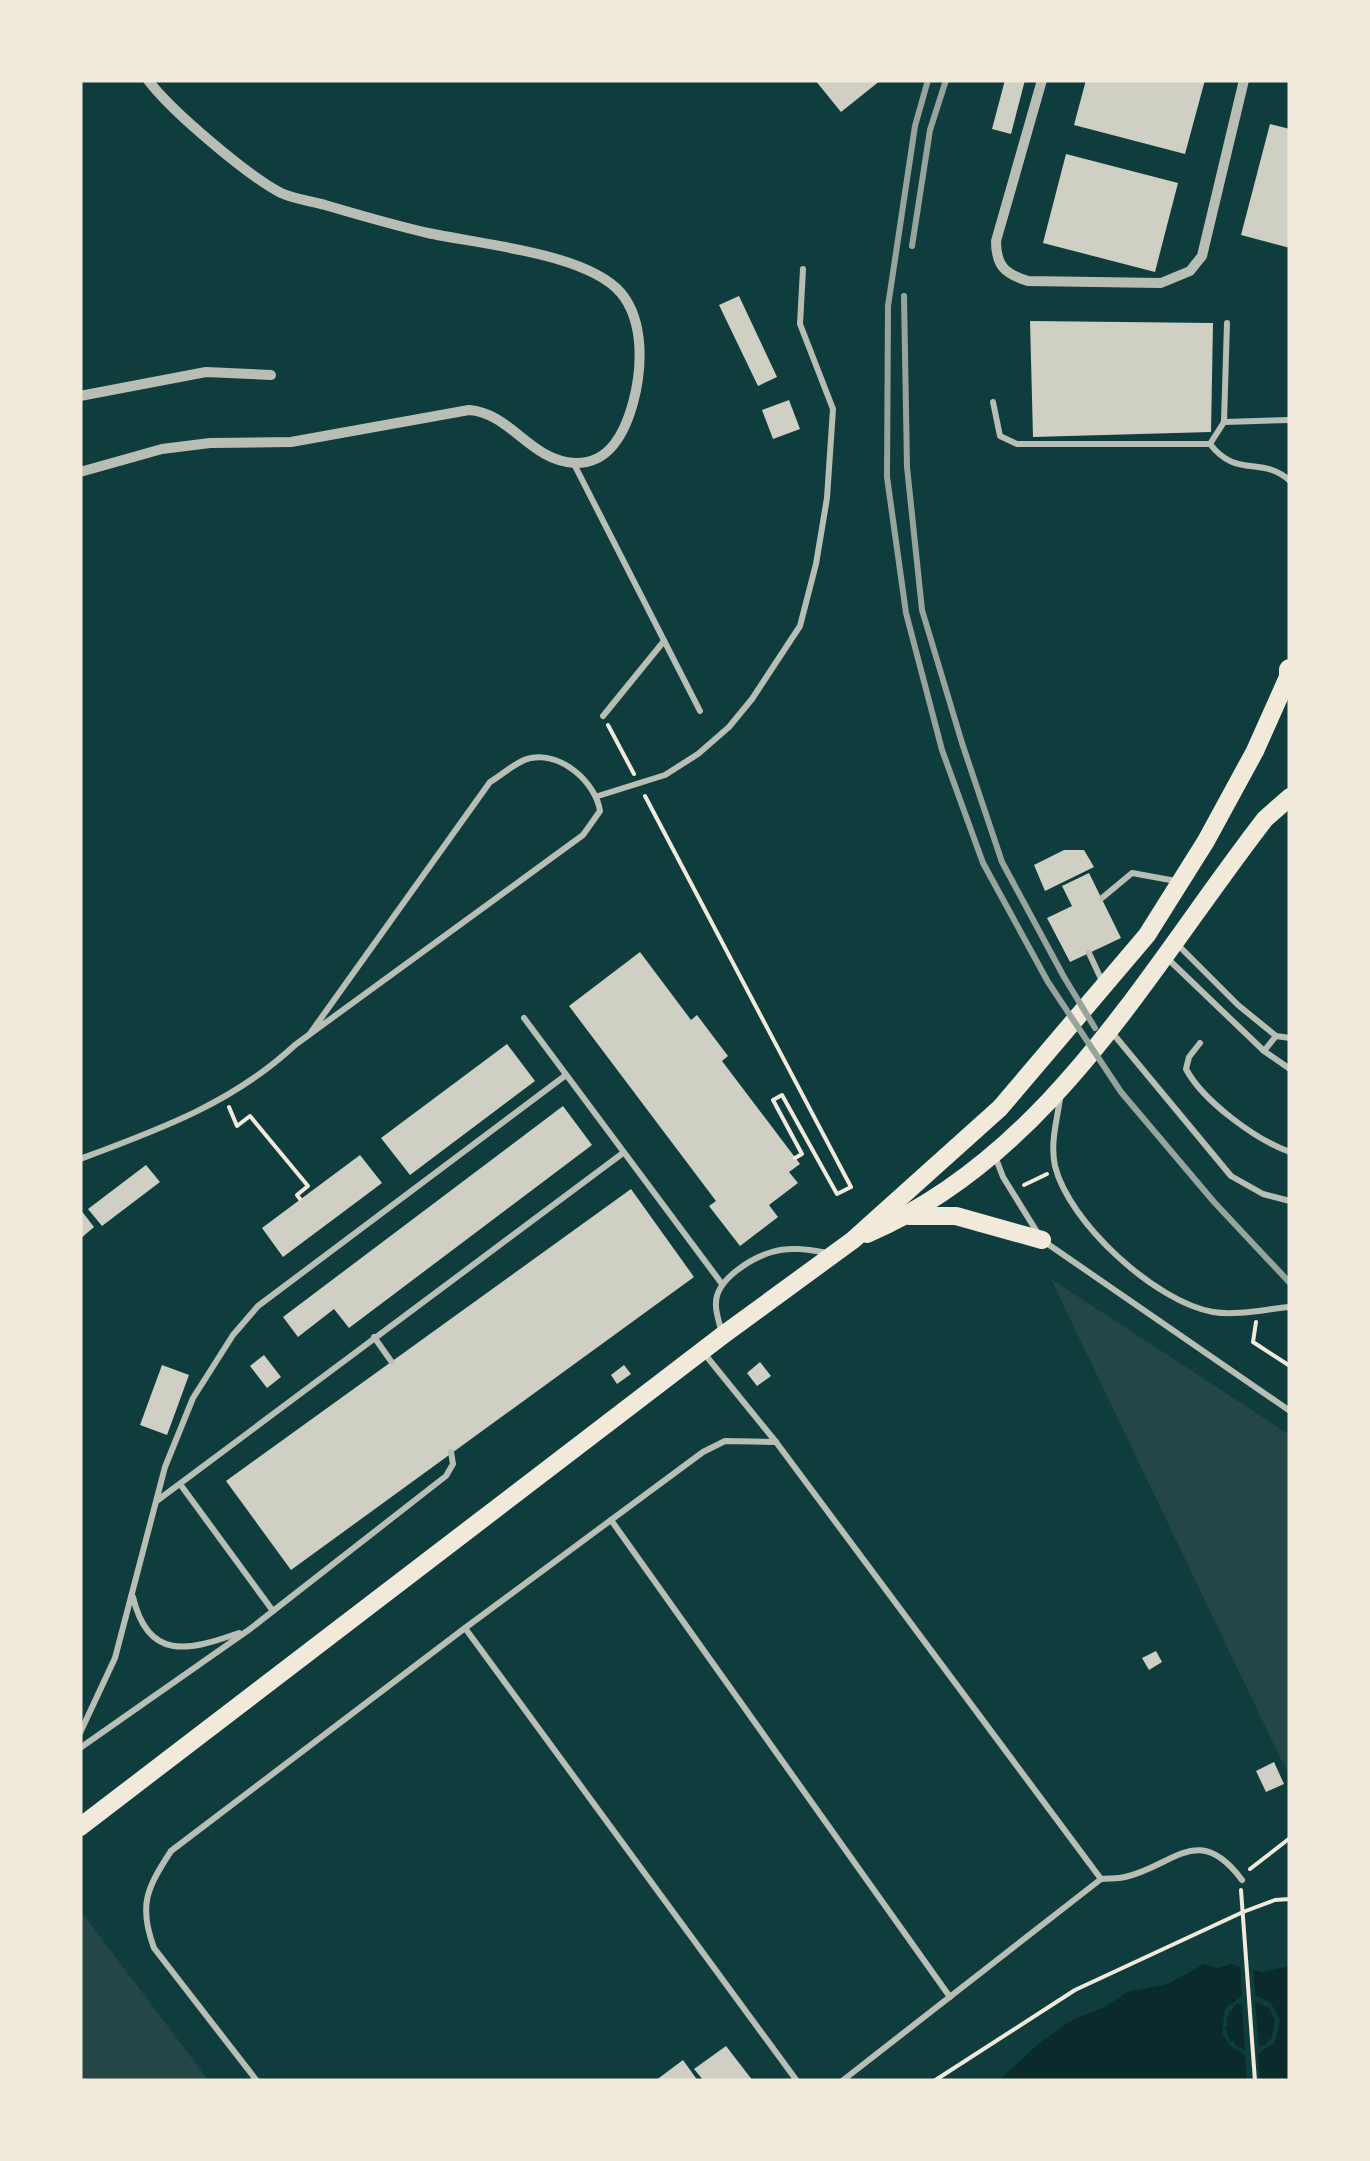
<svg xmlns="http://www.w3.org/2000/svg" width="1370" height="2161" font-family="Arial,sans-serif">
	<rect width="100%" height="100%" fill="#0f3d3e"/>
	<g fill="#244646">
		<path d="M 1051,1279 L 1290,1435 L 1290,1778 Z"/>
		<path d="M 80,1910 L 209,2081 L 80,2081 Z"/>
	</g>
	<path fill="#0a2a2b" d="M 1204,1964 L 1218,1968 L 1231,1964 L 1262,1972 L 1290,1966 L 1290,2081 L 998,2081 L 1043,2040 L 1074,2019 L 1105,2007 L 1127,1992 L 1168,1984 Z"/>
	<path fill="#0f3d3e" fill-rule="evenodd" d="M 1240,1961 L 1253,1965 L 1255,1995 L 1271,2003 L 1280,2020 L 1275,2042 L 1258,2054 L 1260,2081 L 1247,2081 L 1245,2055 L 1229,2045 L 1222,2032 L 1225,2009 L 1242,1996 ZM 1255,2001 L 1269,2008 L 1275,2022 L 1271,2040 L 1268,2039 L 1267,2044 L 1261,2045 L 1259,2049 ZM 1237,2003 L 1242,2005 L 1245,2050 L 1235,2045 L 1234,2040 L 1231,2042 L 1225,2028 L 1228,2026 L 1226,2018 L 1230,2015 L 1228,2014 Z"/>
	<g fill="#cfcfc3">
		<path d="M 815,80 L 881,80 L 841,112 Z"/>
		<path d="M 1005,80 L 1025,80 L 1011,134 L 992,129 Z"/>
		<path d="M 1086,80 L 1205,80 L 1185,154 L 1074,125 Z"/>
		<path d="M 1270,124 L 1290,129 L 1290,248 L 1241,235 Z"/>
		<path d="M 1066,154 L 1178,183 L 1155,272 L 1043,243 Z"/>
		<path d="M 739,296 L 777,377 L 758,386 L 719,305 Z"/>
		<path d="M 1030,321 L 1213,323 L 1211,432 L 1033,437 Z"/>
		<path d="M 789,400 L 800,429 L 773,439 L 762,410 Z"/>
		<path d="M 1064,850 L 1084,850 L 1094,867 L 1045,891 L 1034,865 Z"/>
		<path d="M 1089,873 L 1121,938 L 1070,962 L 1047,918 L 1072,906 L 1062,886 Z"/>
		<path d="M 640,952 L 691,1020 L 697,1015 L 728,1056 L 722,1061 L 800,1164 L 789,1172 L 798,1183 L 769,1205 L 778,1217 L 740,1246 L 709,1206 L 716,1201 L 569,1006 Z"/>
		<path d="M 507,1044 L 535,1081 L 410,1175 L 381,1138 Z"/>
		<path d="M 563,1106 L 592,1145 L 349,1328 L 334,1309 L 298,1337 L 283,1317 Z"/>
		<path d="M 360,1155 L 382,1183 L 283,1257 L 262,1228 Z"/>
		<path d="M 146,1165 L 160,1182 L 102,1226 L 88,1209 Z"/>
		<path d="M 631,1189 L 694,1277 L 291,1570 L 226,1481 Z"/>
		<path d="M 80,1209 L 94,1227 L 80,1239 Z"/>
		<path d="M 264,1355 L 281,1377 L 267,1388 L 250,1366 Z"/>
		<path d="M 760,1362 L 771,1376 L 757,1386 L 747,1373 Z"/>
		<path d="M 162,1365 L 189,1375 L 167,1435 L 140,1425 Z"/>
		<path d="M 624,1365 L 631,1374 L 617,1384 L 611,1375 Z"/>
		<path d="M 1156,1651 L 1162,1662 L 1149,1670 L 1142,1658 Z"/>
		<path d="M 1274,1762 L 1284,1784 L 1266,1792 L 1256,1771 Z"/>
		<path d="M 726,2046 L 753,2081 L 704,2081 L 694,2069 Z"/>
		<path d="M 683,2060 L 698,2081 L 655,2081 Z"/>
	</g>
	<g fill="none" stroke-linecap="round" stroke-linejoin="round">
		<g stroke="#f1e9da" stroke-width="4">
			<path d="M 608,725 L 634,774"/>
			<path d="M 645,796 L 851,1187 L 837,1194 L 782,1095 L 773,1100 L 802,1154 L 795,1158"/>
			<path d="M 229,1107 L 237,1126 L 250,1116 L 308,1186 L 297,1195 L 300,1199"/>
			<path d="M 1024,1185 L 1047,1174"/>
			<path d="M 1256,1322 L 1253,1342 L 1290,1366"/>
			<path d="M 1250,1869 L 1290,1838"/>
			<path d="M 1241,1890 L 1255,2081"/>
			<path d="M 934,2081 L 1075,1990 L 1243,1912 L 1275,1900 L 1290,1899"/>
		</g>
		<g stroke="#b8beb3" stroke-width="6">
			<path d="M 993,402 L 1000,436 L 1017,444 L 1210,444"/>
			<path d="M 1224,422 L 1290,420"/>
			<path d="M 1210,444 L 1224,422 L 1227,323"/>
			<path d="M 1210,444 C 1237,479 1261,455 1290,481"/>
			<path d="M 574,464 L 700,711"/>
			<path d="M 603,716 L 664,641"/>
			<path d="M 598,796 L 665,775 L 698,754 L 729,727 L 752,699 L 800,626 L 816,564 L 827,498 L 833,409 L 800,324 L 803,269"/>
			<path d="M 1102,898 L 1132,873 L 1176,881"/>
			<path d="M 1178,945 L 1238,1005 L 1276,1036"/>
			<path d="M 1089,953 L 1102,981"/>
			<path d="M 1168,959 L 1264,1051 L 1290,1069"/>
			<path d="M 524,1018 L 722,1284"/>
			<path d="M 1110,1030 L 1231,1176 L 1263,1194 L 1290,1201"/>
			<path d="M 1200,1043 L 1189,1057 L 1186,1069 C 1203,1101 1256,1140 1290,1152"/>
			<path d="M 1264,1051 L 1276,1036 L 1290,1038"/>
			<path d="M 1060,1098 C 1057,1121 1050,1143 1055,1166 C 1069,1223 1156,1302 1213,1312 C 1237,1316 1266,1309 1290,1307"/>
			<path d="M 995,1156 L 1003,1177 L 1042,1240 L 1290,1411"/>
			<path d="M 80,1159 C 158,1130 233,1103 295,1045 L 583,835 L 600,811 C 596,783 562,752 531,758 C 518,760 502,775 490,782 L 309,1035"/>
			<path d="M 722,1334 C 720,1324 715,1312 716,1303 C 716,1279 752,1258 772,1252 C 790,1246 810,1250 828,1253"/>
			<path d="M 374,1337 L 391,1361"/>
			<path d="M 703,1352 L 776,1442 L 1101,1879 C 1109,1878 1117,1879 1125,1877 C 1174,1866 1198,1821 1242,1880"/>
			<path d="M 180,1484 L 273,1611"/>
			<path d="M 158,1500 L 623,1153"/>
			<path d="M 611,1520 L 950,1997"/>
			<path d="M 133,1597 C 148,1661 188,1651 239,1633"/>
			<path d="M 465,1628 L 797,2081"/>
			<path d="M 80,1733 L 115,1658 L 165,1467 L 193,1398 L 233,1335 L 258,1306 L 566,1075"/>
			<path d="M 80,1748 L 250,1629 L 428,1490 L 446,1476 L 453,1464 L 451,1452"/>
			<path d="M 257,2081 L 154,1948 C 138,1905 147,1888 171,1851 L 465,1628 L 703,1452 L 725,1441 L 776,1442"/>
			<path d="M 842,2081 L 1101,1879"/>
		</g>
		<g stroke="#b8beb3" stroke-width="10">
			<path d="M 1042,80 L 996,241 C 996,266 1005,274 1028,281 L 1161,283 L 1190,271 L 1202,256 L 1244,80"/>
			<path d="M 80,396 L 206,372 L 271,375"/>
			<path d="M 80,472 L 162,449 L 210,443 L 291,442 L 469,410 C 511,413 530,461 575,463 C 610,464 625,432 633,403 C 642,370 645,322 621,293 C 587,253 478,244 428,233 C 393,225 359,215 325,205 C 311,201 294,199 281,193 C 248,176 170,110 148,80"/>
		</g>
		<g stroke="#f1e9da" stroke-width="18">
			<path d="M 909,1216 L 956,1216 L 1042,1240"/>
			<path d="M 867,1234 C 1050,1155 1148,970 1265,819 L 1290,797"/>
			<path d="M 80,1827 L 723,1335 L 853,1240 L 1000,1108 L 1147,935 L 1206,841 L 1255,751 L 1288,677"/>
		</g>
		<path stroke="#f1e9da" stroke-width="22" d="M 1290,670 L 1290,685"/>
		<g stroke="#97a49c" stroke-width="6">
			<path d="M 928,80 L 915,126 L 888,306 L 887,477 L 906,613 L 942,750 L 983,863 L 1048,982 L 1121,1092 L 1214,1202 L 1290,1283"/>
			<path d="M 912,246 L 930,130 L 946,80"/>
			<path d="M 904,296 L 907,467 L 922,610 L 962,743 L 1002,862 L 1064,977 L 1095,1028"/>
		</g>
	</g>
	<rect width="1370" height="2161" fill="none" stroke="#f1e9da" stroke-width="165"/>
</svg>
